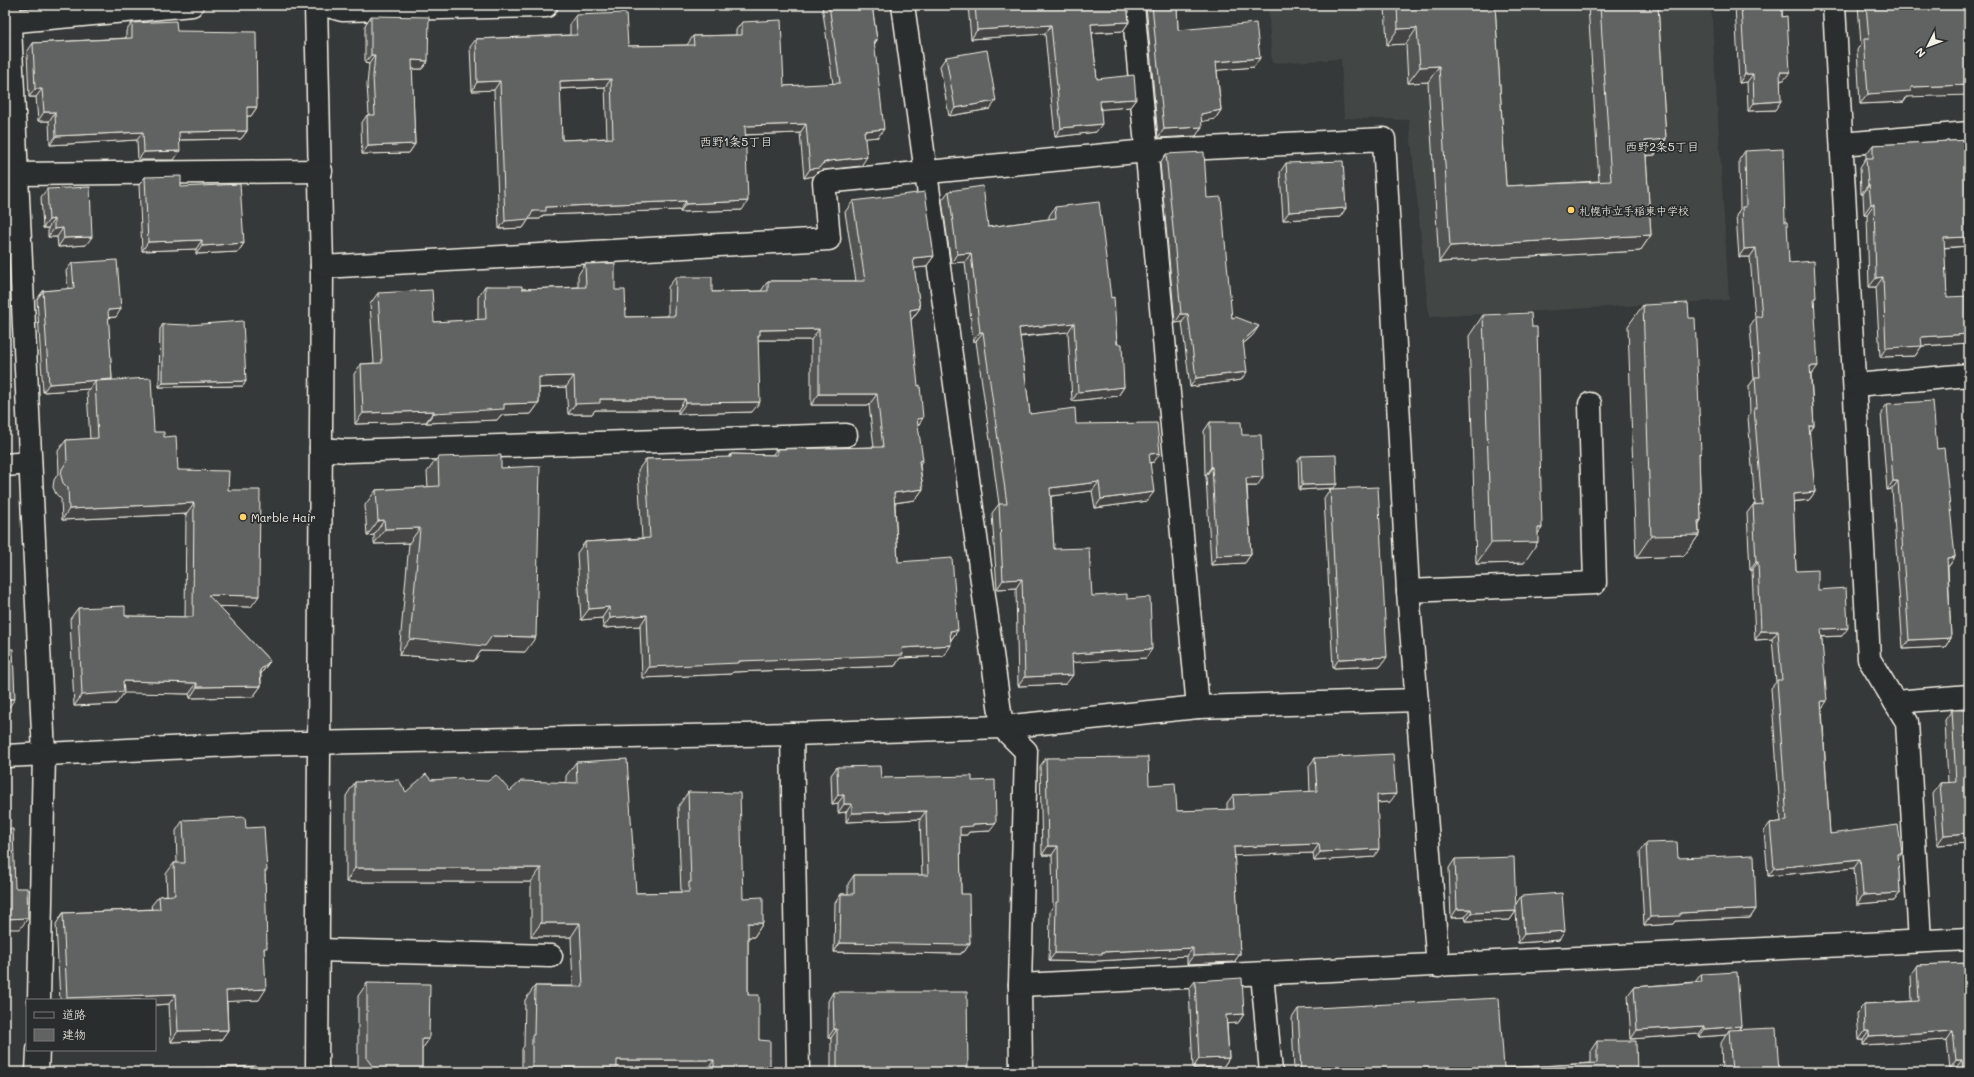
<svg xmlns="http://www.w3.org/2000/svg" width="1974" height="1077" font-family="Mali,'Klee One',sans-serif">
	<rect width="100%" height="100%" fill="#363939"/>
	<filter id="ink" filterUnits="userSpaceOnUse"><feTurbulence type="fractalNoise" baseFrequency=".025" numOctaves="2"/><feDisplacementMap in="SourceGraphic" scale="8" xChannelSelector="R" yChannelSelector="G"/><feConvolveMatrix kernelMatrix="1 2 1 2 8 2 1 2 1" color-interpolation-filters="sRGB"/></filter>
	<g filter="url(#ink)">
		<path fill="#434645" d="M 1268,5 L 1711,5 L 1729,300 L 1429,317 L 1409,120 L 1344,118 L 1341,59 L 1272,63 Z"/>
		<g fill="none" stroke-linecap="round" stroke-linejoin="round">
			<g stroke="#f4f1e8" stroke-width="25">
				<g id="minor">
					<path d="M 9,5 L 44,754 L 39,1000"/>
					<path d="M 316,5 L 322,267 L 317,1072"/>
					<path d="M 324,5 L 342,10 L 546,6"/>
					<path d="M 903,5 L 1002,727 L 1026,751 L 1020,985 L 1021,1072"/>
					<path d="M 1133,5 L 1198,707"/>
					<path d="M 1834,5 L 1869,659 L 1907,722 L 1920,941"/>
					<path d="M 5,22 L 192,5"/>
					<path d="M 1842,144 L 1969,133"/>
					<path d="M 16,174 L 321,171"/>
					<path d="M 322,267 L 829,239 L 824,182 L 1147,151 L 1384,139 L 1408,591 L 1438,966"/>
					<path d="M 1855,385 L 1969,375"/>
					<path d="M 321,449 L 347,451 L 846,435"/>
					<path d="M 5,465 L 30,463"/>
					<path d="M 1408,591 L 1595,583 L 1590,404"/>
					<path d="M 1895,702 L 1969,696"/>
					<path d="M 792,734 L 798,1072"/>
					<path d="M 5,756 L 251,744 L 792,734 L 1002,727 L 1198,707 L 1417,700"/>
					<path d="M 318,950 L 551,956"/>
					<path d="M 1262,974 L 1271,1072"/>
					<path d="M 1020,985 L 1969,939"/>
					<path d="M 37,1072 L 38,1050"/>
				</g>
			</g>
			<use href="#minor" stroke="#2a2d2e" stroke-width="22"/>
		</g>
		<g fill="#535554" stroke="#f4f1e8" fill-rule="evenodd">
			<path d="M 822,5 L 872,5 L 877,40 L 874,45 L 878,137 L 865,138 L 861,166 L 823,170 L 817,172 L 813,176 L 804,178 L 800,133 L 745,135 L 742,210 L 680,212 L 680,210 L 543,215 L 540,219 L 529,219 L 523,228 L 499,229 L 494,90 L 472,91 L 470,47 L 476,39 L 570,35 L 570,23 L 576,15 L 628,46 L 687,45 L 693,36 L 736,35 L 736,30 L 742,22 L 784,86 L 833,84 ZM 605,87 L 607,138 L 562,140 L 560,89 Z"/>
			<path d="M 968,5 L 1127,5 L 1129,22 L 1123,31 L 1092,33 L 1097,79 L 1136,99 L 1130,107 L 1101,109 L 1096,132 L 1055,137 L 1045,34 L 971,39 Z"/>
			<path d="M 1146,5 L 1177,5 L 1178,30 L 1254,67 L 1217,70 L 1221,110 L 1215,119 L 1202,121 L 1196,136 L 1158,138 Z"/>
			<path d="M 1385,5 L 1495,5 L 1506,186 L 1599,181 L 1588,5 L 1658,5 L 1666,139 L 1655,155 L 1646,156 L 1651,235 L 1640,251 L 1439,262 L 1428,82 L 1408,83 L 1406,44 L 1387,45 Z"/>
			<path d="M 1735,5 L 1782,5 L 1784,80 L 1781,80 L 1775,110 L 1748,111 L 1747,82 L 1739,83 Z"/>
			<path d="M 1858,5 L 1969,5 L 1904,102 L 1860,104 L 1857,50 L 1861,44 Z"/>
			<path d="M 371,16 L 428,61 L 422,69 L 412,69 L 415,144 L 409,153 L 362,154 L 361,124 L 367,115 L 369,115 L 367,85 L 369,64 L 365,63 L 365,25 Z"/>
			<path d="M 132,23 L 177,31 L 257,107 L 251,116 L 247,116 L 247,131 L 241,139 L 179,140 L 174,160 L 138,160 L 137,140 L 50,145 L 49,121 L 38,121 L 36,97 L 29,97 L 27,52 L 33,43 L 126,38 L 126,31 Z"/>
			<path d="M 946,57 L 990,109 L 949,116 L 940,66 Z"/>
			<path d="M 1969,140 L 1969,246 L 1944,248 L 1947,297 L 1969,343 L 1922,346 L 1915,356 L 1880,357 L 1876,287 L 1869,287 L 1867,214 L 1864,214 L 1863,194 L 1861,194 L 1860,167 L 1866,158 L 1866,154 L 1873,145 Z"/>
			<path d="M 1745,151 L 1785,222 L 1789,263 L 1814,301 L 1812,374 L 1811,374 L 1814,426 L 1809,433 L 1815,492 L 1809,500 L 1793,502 L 1796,571 L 1818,590 L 1842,636 L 1822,637 L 1822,709 L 1830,834 L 1902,853 L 1898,858 L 1900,893 L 1894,901 L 1857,904 L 1854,868 L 1768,876 L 1764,831 L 1770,823 L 1781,822 L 1771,688 L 1776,682 L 1772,639 L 1755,640 L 1752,570 L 1750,570 L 1747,513 L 1753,505 L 1755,505 L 1748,417 L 1750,413 L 1749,386 L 1754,379 L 1750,326 L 1755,318 L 1750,257 L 1739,257 L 1736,216 L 1740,209 L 1739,160 Z"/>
			<path d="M 1166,154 L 1207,198 L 1232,318 L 1253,335 L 1243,344 L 1241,380 L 1190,387 L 1182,322 L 1175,323 L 1160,163 Z"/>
			<path d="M 1286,163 L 1346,208 L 1340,217 L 1283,220 L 1280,172 Z"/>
			<path d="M 145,177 L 181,187 L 244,243 L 238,252 L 196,254 L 196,249 L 142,251 L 139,185 Z"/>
			<path d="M 47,189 L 86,245 L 58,247 L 57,237 L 48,237 L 48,228 L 43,228 L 41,197 Z"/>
			<path d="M 949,191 L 988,227 L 1049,219 L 1049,216 L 1055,207 L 1111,298 L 1124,387 L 1118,396 L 1072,401 L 1068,332 L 1020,337 L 1030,414 L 1076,424 L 1154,462 L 1150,463 L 1147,501 L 1095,508 L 1092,491 L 1051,496 L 1054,549 L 1092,596 L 1127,599 L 1146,658 L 1072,662 L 1066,684 L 1018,686 L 1016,588 L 997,589 L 992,513 L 999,504 L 976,341 L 973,341 L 965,262 L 951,263 L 942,200 Z"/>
			<path d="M 853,201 L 934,256 L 926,267 L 914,268 L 920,308 L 912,319 L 911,319 L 918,425 L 920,465 L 923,489 L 915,500 L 895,503 L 898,562 L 958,630 L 951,640 L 944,656 L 900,658 L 895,666 L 733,672 L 731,674 L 642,678 L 640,626 L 603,628 L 602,618 L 581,620 L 577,553 L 585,542 L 642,538 L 638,470 L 646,459 L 729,458 L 731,454 L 772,455 L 777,449 L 874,447 L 869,405 L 811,405 L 811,340 L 758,340 L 752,412 L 678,414 L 678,410 L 595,410 L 592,414 L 568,414 L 566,387 L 539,388 L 539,403 L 531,414 L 501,415 L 497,420 L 426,423 L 426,422 L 355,424 L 354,374 L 361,364 L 374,363 L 370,304 L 378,293 L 434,322 L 478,320 L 478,297 L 485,286 L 522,289 L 578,287 L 578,275 L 585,264 L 615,290 L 626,317 L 668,316 L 668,287 L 676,277 L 712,292 L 761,291 L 768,281 L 856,281 L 845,212 Z"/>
			<path d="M 72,263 L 116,317 L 108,318 L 112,379 L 112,380 L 154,432 L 164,437 L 178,470 L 228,490 L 251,607 L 218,606 L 270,661 L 261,674 L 261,686 L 253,697 L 190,698 L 189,694 L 124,692 L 116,704 L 74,706 L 70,619 L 78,608 L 125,616 L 185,617 L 186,514 L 62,520 L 61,499 L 56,494 L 53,487 L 54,480 L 59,472 L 58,451 L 66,440 L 90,439 L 87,392 L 89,389 L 43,392 L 37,299 L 43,291 L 68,289 L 66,271 Z"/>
			<path d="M 1643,305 L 1701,453 L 1699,455 L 1701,520 L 1699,524 L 1699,535 L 1684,556 L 1636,558 L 1628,326 Z"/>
			<path d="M 1483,315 L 1542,528 L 1538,533 L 1524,563 L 1476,564 L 1469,336 Z"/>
			<path d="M 163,324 L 246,381 L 243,386 L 159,387 L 160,329 Z"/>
			<path d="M 1887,404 L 1937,449 L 1955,557 L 1949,566 L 1948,566 L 1951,638 L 1945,647 L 1903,649 L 1892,489 L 1887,490 L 1881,413 Z"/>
			<path d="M 1210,422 L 1242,435 L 1257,486 L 1247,486 L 1251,554 L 1245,563 L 1211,565 L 1206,476 L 1205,476 L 1204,431 Z"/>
			<path d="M 1301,456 L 1334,488 L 1299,490 L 1298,460 Z"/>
			<path d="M 438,457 L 501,468 L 525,652 L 481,651 L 474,661 L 399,655 L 409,543 L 374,544 L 374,535 L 367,536 L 365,505 L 376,490 L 428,487 L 427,472 Z"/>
			<path d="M 1330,489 L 1381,666 L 1333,668 L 1324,498 Z"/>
			<path d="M 1952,710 L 1969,843 L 1937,845 L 1933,794 L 1940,783 L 1948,783 L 1945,720 Z"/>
			<path d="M 1046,758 L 1149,785 L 1177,811 L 1227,810 L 1227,803 L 1233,795 L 1310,792 L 1309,766 L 1315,758 L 1390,802 L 1377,803 L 1374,857 L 1314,861 L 1313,853 L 1234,855 L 1240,954 L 1234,962 L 1187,964 L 1187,956 L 1097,961 L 1096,962 L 1049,961 L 1050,911 L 1053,906 L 1052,855 L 1042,855 L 1040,766 Z"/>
			<path d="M 576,762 L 636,893 L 681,892 L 678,807 L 688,792 L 743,898 L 763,923 L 754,937 L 748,937 L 748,995 L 759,1040 L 769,1072 L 522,1072 L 522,1049 L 524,1046 L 525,1000 L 535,986 L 573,986 L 571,937 L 531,937 L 531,882 L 346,882 L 346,796 L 355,782 L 406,792 L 431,780 L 464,780 L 510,791 L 566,782 L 566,776 Z"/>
			<path d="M 837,767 L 881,778 L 972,781 L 990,831 L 969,832 L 967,835 L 960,835 L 961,894 L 970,943 L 964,952 L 962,952 L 961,954 L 834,952 L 835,903 L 841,894 L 848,894 L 848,884 L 854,875 L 922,875 L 920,819 L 846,822 L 846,812 L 838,813 L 838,803 L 832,804 L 831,775 Z"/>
			<path d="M 183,820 L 246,828 L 265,875 L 264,952 L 259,1000 L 227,1001 L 228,1030 L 221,1040 L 171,1042 L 169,1004 L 155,1005 L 155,1000 L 60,1000 L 56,924 L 63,913 L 152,909 L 151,906 L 159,896 L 167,895 L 166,874 L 174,863 L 177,863 L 176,831 Z"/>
			<path d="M 1646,843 L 1678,858 L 1756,909 L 1750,918 L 1676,921 L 1674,924 L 1644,926 L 1640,852 Z"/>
			<path d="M 1455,859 L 1516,904 L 1521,896 L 1559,940 L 1518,943 L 1516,911 L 1510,920 L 1466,921 L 1465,917 L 1451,918 L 1449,868 Z"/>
			<path d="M 1969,963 L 1969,1072 L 1956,1072 L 1955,1069 L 1950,1069 L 1947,1040 L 1863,1045 L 1863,1040 L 1859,1040 L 1857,1013 L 1864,1004 L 1912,1001 L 1911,974 L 1917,965 Z"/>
			<path d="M 1701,974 L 1741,1026 L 1739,1030 L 1779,1072 L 1722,1072 L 1721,1043 L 1726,1035 L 1699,1037 L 1699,1034 L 1631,1039 L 1628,995 L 1634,987 L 1695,982 Z"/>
			<path d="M 1195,981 L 1244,1014 L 1238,1023 L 1227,1023 L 1229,1058 L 1223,1067 L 1193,1068 L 1189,989 Z"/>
			<path d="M 367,983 L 429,1039 L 422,1049 L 422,1072 L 358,1072 L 358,996 Z"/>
			<path d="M 833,992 L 968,1072 L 831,1072 L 831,1038 L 828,1038 L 828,1001 Z"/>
			<path d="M 1298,1009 L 1504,1068 L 1591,1063 L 1591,1050 L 1597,1041 L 1637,1072 L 1294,1072 L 1292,1018 Z"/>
		</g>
		<g fill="#444545" stroke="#f4f1e8">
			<path d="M 1129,22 L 1123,31 L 1085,33 L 1091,24 Z"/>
			<path d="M 1051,25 L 1045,34 L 971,39 L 977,30 Z"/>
			<path d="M 1417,28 L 1406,44 L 1387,45 L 1398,29 Z"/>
			<path d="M 874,40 L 877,40 L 871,48 Z"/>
			<path d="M 371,55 L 375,55 L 369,64 L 365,63 Z"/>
			<path d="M 1260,58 L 1254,67 L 1210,71 L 1216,62 Z"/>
			<path d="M 412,60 L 428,61 L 422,69 L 406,69 Z"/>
			<path d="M 1439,66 L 1428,82 L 1408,83 L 1420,67 Z"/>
			<path d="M 1780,72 L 1790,72 L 1784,80 L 1774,81 Z"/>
			<path d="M 1745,74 L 1753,74 L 1747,82 L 1739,83 Z"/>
			<path d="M 611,79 L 605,87 L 554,89 L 560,81 Z"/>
			<path d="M 500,81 L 494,90 L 472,91 L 477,82 Z"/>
			<path d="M 1969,85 L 1969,95 L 1906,97 L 1904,102 L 1860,104 L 1868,94 L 1911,87 Z"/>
			<path d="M 35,89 L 42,89 L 36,97 L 29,97 Z"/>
			<path d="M 1136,99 L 1130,107 L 1094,110 L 1100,101 Z"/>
			<path d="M 996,101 L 990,109 L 949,116 L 955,108 Z"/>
			<path d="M 1781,101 L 1775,110 L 1748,111 L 1754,103 Z"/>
			<path d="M 247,107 L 257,107 L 251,116 L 241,116 Z"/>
			<path d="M 1221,110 L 1215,119 L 1195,123 L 1201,114 Z"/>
			<path d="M 44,112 L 55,112 L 49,121 L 38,121 Z"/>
			<path d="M 806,124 L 800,133 L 739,135 L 745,126 Z"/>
			<path d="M 1102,124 L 1096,132 L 1055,137 L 1061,128 Z"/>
			<path d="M 1202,127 L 1196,136 L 1158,138 L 1164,129 Z"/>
			<path d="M 884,129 L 878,137 L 858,139 L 864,131 Z"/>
			<path d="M 247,131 L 241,139 L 173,140 L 179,132 Z"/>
			<path d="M 143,132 L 137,140 L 50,145 L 56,136 Z"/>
			<path d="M 1666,139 L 1655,155 L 1634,156 L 1645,141 Z"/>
			<path d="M 415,144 L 409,153 L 362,154 L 368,146 Z"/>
			<path d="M 180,151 L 174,160 L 138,160 L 144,152 Z"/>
			<path d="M 867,157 L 861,166 L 823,170 L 817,172 L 813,176 L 804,178 L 810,169 L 829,161 Z"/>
			<path d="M 1868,185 L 1869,185 L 1863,194 L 1861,194 Z"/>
			<path d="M 686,201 L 680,210 L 543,215 L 540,219 L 529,219 L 523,228 L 499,229 L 505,221 L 546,207 Z"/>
			<path d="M 748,201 L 742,210 L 680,212 L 686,204 Z"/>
			<path d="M 1871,204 L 1874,204 L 1867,214 L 1864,214 Z"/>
			<path d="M 1346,208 L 1340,217 L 1283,220 L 1289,212 Z"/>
			<path d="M 54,219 L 48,228 L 43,228 L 49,220 Z"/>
			<path d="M 63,228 L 57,237 L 48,237 L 54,229 Z"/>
			<path d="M 1651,235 L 1640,251 L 1439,262 L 1450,246 Z"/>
			<path d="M 92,237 L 86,245 L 58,247 L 64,238 Z"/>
			<path d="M 1969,237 L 1969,246 L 1937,248 L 1944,238 Z"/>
			<path d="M 202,240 L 196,249 L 142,251 L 148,242 Z"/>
			<path d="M 244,243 L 238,252 L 196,254 L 202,246 Z"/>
			<path d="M 1756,248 L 1750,257 L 1739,257 L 1744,249 Z"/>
			<path d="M 971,253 L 965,262 L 951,263 L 957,254 Z"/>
			<path d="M 934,256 L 926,267 L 905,269 L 913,258 Z"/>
			<path d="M 1883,277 L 1876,287 L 1869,287 L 1876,278 Z"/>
			<path d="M 920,308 L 912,319 L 903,320 L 910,310 Z"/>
			<path d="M 121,309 L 116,317 L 102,318 L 108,310 Z"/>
			<path d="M 1181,314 L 1188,314 L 1182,322 L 1175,323 Z"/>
			<path d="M 1074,323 L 1068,332 L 1012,337 L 1019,328 Z"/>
			<path d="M 1259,326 L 1253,335 L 1237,349 L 1243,341 Z"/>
			<path d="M 819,329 L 811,340 L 757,340 L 760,330 Z"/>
			<path d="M 980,332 L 983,332 L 976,341 L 973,341 Z"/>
			<path d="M 1969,334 L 1969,343 L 1921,346 L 1922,346 L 1915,356 L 1880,357 L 1886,348 L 1921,337 Z"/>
			<path d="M 1810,366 L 1818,366 L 1812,374 L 1804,375 Z"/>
			<path d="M 1247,372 L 1241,380 L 1190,387 L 1196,378 Z"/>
			<path d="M 574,376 L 566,387 L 532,388 L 539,377 Z"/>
			<path d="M 112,379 L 107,387 L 95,381 L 89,389 L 43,392 L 49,384 Z"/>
			<path d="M 246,381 L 243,386 L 159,387 L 163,383 Z"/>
			<path d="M 1124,387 L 1118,396 L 1072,401 L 1078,392 Z"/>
			<path d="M 819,394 L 877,394 L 869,405 L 811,405 Z"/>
			<path d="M 600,399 L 685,399 L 678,410 L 595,410 L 592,414 L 568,414 L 575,404 Z"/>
			<path d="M 760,402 L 752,412 L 678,414 L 686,403 Z"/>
			<path d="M 539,403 L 531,414 L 501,415 L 497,420 L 426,423 L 434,413 L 504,404 Z"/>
			<path d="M 434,411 L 426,422 L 355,424 L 363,413 Z"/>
			<path d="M 923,418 L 916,429 L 917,419 Z"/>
			<path d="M 1809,426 L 1814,426 L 1808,435 Z"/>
			<path d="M 1160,453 L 1154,462 L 1143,464 L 1149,454 Z"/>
			<path d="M 923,460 L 915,471 L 919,461 Z"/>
			<path d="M 1211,467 L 1212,467 L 1206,476 L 1205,476 Z"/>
			<path d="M 1263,477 L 1257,486 L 1240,486 L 1246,478 Z"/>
			<path d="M 1893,481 L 1898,481 L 1892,489 L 1887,490 Z"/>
			<path d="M 1099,482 L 1092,491 L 1044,497 L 1050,488 Z"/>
			<path d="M 1337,484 L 1334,488 L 1299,490 L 1302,485 Z"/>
			<path d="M 923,489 L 915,500 L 886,504 L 894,493 Z"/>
			<path d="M 1154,492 L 1147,501 L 1095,508 L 1101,499 Z"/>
			<path d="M 1815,492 L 1809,500 L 1787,502 L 1793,494 Z"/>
			<path d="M 194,503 L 186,514 L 62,520 L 69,509 Z"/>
			<path d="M 384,520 L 374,535 L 367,536 L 378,521 Z"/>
			<path d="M 1701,520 L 1691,535 L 1699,535 L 1684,556 L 1636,558 L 1651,536 L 1698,521 Z"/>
			<path d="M 420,528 L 409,543 L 374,544 L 385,529 Z"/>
			<path d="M 1538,528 L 1542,528 L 1532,542 L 1538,542 L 1524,563 L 1476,564 L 1491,543 Z"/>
			<path d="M 1251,554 L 1245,563 L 1211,565 L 1217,556 Z"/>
			<path d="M 1955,557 L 1949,566 L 1941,566 L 1947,558 Z"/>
			<path d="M 1756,562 L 1758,562 L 1752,570 L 1750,570 Z"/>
			<path d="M 1022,579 L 1016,588 L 997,589 L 1003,580 Z"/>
			<path d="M 208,595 L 259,596 L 251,607 L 200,606 Z"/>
			<path d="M 609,607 L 602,618 L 581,620 L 589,609 Z"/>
			<path d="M 647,615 L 640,626 L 603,628 L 610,618 Z"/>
			<path d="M 1848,628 L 1842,636 L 1815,637 L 1821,629 Z"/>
			<path d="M 958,630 L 950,641 L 950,631 Z"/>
			<path d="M 1761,631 L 1778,631 L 1772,639 L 1755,640 Z"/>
			<path d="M 492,636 L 536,637 L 525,652 L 481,651 L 474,661 L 399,655 L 410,639 Z"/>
			<path d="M 1951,638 L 1945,647 L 1903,649 L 1909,640 Z"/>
			<path d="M 951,645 L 944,656 L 900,658 L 895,666 L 733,672 L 731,674 L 642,678 L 649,667 L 739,661 L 902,648 Z"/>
			<path d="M 1152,649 L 1146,658 L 1066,663 L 1072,654 Z"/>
			<path d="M 1387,657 L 1381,666 L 1333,668 L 1339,659 Z"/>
			<path d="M 270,661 L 262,672 L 253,681 L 260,670 Z"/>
			<path d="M 1073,675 L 1066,684 L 1018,686 L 1025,677 Z"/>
			<path d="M 123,681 L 197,683 L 189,694 L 124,693 L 116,704 L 74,706 L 82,695 Z"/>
			<path d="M 261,686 L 253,697 L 190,698 L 197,687 Z"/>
			<path d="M 5,699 L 15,699 L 9,707 L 5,707 Z"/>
			<path d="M 1821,701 L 1827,701 L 1821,710 Z"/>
			<path d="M 1396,794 L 1390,802 L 1371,803 L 1377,795 Z"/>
			<path d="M 838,795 L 844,795 L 838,803 L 832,804 Z"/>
			<path d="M 844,804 L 852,804 L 846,812 L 838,813 Z"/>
			<path d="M 926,811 L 920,819 L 846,822 L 852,813 Z"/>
			<path d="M 996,823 L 990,831 L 969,832 L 967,835 L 954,835 L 960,827 L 973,824 Z"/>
			<path d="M 1969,833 L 1969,843 L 1937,845 L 1944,835 Z"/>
			<path d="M 1319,844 L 1313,853 L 1228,856 L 1234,847 Z"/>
			<path d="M 1048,846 L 1058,846 L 1052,855 L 1042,855 Z"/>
			<path d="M 1379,849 L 1374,857 L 1314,861 L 1320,852 Z"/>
			<path d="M 1902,853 L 1896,862 L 1898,854 Z"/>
			<path d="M 1860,859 L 1854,868 L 1768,876 L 1774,868 Z"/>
			<path d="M 355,868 L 541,868 L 531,882 L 346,882 Z"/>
			<path d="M 1900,893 L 1894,901 L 1857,904 L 1863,895 Z"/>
			<path d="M 1457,909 L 1471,909 L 1465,917 L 1451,918 Z"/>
			<path d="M 1756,909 L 1750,918 L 1676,921 L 1674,924 L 1644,926 L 1650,917 L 1680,913 Z"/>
			<path d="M 1516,911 L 1510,920 L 1466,921 L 1472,913 Z"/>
			<path d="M 28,918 L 20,929 L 5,929 L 5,919 Z"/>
			<path d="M 541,923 L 580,923 L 571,937 L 531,937 Z"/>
			<path d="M 748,923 L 763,923 L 754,937 L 738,937 Z"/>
			<path d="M 1565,931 L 1559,940 L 1518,943 L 1524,934 Z"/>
			<path d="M 840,943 L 970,943 L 964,952 L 962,952 L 961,954 L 834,952 Z"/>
			<path d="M 1193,948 L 1187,956 L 1097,961 L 1096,962 L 1049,961 L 1055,953 L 1102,952 Z"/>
			<path d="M 1240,954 L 1234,962 L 1187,964 L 1193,956 Z"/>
			<path d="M 266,989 L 259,1000 L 219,1002 L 226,991 Z"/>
			<path d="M 176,994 L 169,1004 L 155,1005 L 155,1000 L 66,1000 L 67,998 Z"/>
			<path d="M 1244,1014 L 1238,1023 L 1220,1024 L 1226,1015 Z"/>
			<path d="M 1705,1026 L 1699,1034 L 1631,1039 L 1637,1030 Z"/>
			<path d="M 1741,1026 L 1735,1034 L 1729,1030 L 1726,1035 L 1699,1037 L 1705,1029 Z"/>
			<path d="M 834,1029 L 837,1029 L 831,1038 L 828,1038 Z"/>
			<path d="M 228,1030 L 221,1040 L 171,1042 L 178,1031 Z"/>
			<path d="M 1865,1031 L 1869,1031 L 1863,1040 L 1859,1040 Z"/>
			<path d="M 1953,1031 L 1947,1040 L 1863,1045 L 1869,1036 Z"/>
			<path d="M 422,1039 L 429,1039 L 420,1052 Z"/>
			<path d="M 1229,1058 L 1223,1067 L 1193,1068 L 1199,1059 Z"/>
			<path d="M 617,1060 L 714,1060 L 706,1072 L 563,1072 L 566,1067 Z"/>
			<path d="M 1956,1060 L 1962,1060 L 1955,1069 L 1950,1069 Z"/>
			<path d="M 714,1070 L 770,1071 L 769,1072 L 713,1072 Z"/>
		</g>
		<g fill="#616362" stroke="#f4f1e8" fill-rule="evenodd">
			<path d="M 829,5 L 872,5 L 877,40 L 874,40 L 884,129 L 864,131 L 867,157 L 829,161 L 823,163 L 819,168 L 810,169 L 806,124 L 745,126 L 748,201 L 686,204 L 686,201 L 546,207 L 546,211 L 533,211 L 529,219 L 505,221 L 500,81 L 477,82 L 476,39 L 577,35 L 576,15 L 626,13 L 628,46 L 694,45 L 693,36 L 742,35 L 742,22 L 781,20 L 784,86 L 840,83 ZM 611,79 L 613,138 L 562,140 L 560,81 Z"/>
			<path d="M 975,5 L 1127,5 L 1129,22 L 1091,24 L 1097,79 L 1134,75 L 1136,99 L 1100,101 L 1102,124 L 1061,128 L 1051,25 L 977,30 Z"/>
			<path d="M 1152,5 L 1177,5 L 1178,30 L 1256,23 L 1260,58 L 1216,62 L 1221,110 L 1201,114 L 1202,127 L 1164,129 Z"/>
			<path d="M 1397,5 L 1495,5 L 1506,186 L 1611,181 L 1600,5 L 1658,5 L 1666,139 L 1645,141 L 1651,235 L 1450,246 L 1439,66 L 1420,67 L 1417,28 L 1398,29 Z"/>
			<path d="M 1741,5 L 1782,5 L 1782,17 L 1787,16 L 1790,72 L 1780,72 L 1781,101 L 1754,103 L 1753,74 L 1745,74 Z"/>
			<path d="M 1866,5 L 1969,5 L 1969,85 L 1911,87 L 1911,91 L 1868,94 L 1864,39 L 1869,39 Z"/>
			<path d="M 371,16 L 429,17 L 428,61 L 412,60 L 415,144 L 368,146 L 367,115 L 375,115 L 373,76 L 375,55 L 371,55 Z"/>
			<path d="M 176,21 L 177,31 L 256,32 L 257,107 L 247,107 L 247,131 L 179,132 L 180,151 L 144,152 L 143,132 L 56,136 L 55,112 L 44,112 L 42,89 L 35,89 L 33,43 L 132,38 L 132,23 Z"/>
			<path d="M 987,50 L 996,101 L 955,108 L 946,57 Z"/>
			<path d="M 1969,140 L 1969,237 L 1944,238 L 1947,297 L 1969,296 L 1969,334 L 1921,337 L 1922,346 L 1886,348 L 1883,277 L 1876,278 L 1874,204 L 1871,204 L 1869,185 L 1868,185 L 1866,158 L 1873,158 L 1873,145 Z"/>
			<path d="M 1783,149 L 1785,222 L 1787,222 L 1789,263 L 1814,261 L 1816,298 L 1814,298 L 1818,366 L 1810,366 L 1814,426 L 1809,426 L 1815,492 L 1793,494 L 1796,571 L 1818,570 L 1818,590 L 1846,588 L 1848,628 L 1821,629 L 1827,701 L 1821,701 L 1830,834 L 1898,825 L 1902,853 L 1898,854 L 1900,893 L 1863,895 L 1860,859 L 1774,868 L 1770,823 L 1787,821 L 1777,680 L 1782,680 L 1778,631 L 1761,631 L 1758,562 L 1756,562 L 1753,505 L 1762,504 L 1754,408 L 1757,408 L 1755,377 L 1760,377 L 1756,317 L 1762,317 L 1756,248 L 1744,249 L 1742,207 L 1746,207 L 1745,151 Z"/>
			<path d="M 1204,152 L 1207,198 L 1221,197 L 1232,318 L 1236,317 L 1259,326 L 1243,341 L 1247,372 L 1196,378 L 1188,314 L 1181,314 L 1166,154 Z"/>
			<path d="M 1343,161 L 1346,208 L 1289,212 L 1286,163 Z"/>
			<path d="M 181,176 L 181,187 L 240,184 L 244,243 L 202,246 L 202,240 L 148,242 L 145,177 Z"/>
			<path d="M 983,186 L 988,227 L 1056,218 L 1055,207 L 1099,202 L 1111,298 L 1114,297 L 1117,344 L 1122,344 L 1124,387 L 1078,392 L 1074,323 L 1019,328 L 1030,414 L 1075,408 L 1076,424 L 1157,423 L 1160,453 L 1149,454 L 1154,492 L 1101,499 L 1099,482 L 1050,488 L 1054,549 L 1089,548 L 1092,596 L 1127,594 L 1127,599 L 1150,597 L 1152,649 L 1072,654 L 1073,675 L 1025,677 L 1022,579 L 1003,580 L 999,504 L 1007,504 L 983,332 L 980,332 L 971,253 L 957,254 L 949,191 Z"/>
			<path d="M 90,187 L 92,237 L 64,238 L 63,228 L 54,229 L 54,219 L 49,220 L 47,189 Z"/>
			<path d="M 925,192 L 934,256 L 913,258 L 920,308 L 910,310 L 918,386 L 920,385 L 923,418 L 917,419 L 923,460 L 919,461 L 923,489 L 894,493 L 898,562 L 952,558 L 958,630 L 950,631 L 951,645 L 902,648 L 903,655 L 739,661 L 739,663 L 649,667 L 647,615 L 610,618 L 609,607 L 589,609 L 585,542 L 650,538 L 646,459 L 731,457 L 731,454 L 777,455 L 777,449 L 883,447 L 877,394 L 819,394 L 819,329 L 760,330 L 760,335 L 758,335 L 760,402 L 686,403 L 685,399 L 600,399 L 600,403 L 575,404 L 574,376 L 539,377 L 539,403 L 504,404 L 504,409 L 434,413 L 434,411 L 363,413 L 361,364 L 382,363 L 378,293 L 432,290 L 434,322 L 486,319 L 485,286 L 522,286 L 522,289 L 586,287 L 585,264 L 615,263 L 615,290 L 625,290 L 626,317 L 675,316 L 676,277 L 712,277 L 712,292 L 768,291 L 768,281 L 865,281 L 853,201 Z"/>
			<path d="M 117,260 L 121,309 L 108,310 L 112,379 L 49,384 L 43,291 L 74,288 L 72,263 Z"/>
			<path d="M 1688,303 L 1689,318 L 1695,318 L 1701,453 L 1699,453 L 1701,520 L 1698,521 L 1699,535 L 1651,536 L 1643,305 Z"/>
			<path d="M 1531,313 L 1532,327 L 1537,327 L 1542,528 L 1538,528 L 1538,542 L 1491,543 L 1483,315 Z"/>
			<path d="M 243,321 L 246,381 L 163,383 L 163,324 L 188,325 Z"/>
			<path d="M 151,378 L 154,432 L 164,432 L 164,437 L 176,436 L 178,470 L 229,471 L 228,490 L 260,490 L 259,596 L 208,595 L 270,661 L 260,670 L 261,686 L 197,687 L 197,683 L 123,681 L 124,692 L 82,695 L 78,608 L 125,606 L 125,616 L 193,617 L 194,503 L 69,509 L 68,488 L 63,483 L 61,476 L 62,469 L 67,461 L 66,440 L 98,438 L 95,381 Z"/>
			<path d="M 1933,401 L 1937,449 L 1944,448 L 1955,557 L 1947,558 L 1951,638 L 1909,640 L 1898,481 L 1893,481 L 1887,404 Z"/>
			<path d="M 1210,422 L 1241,422 L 1242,435 L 1261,435 L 1263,477 L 1246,478 L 1251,554 L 1217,556 L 1212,467 L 1211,467 Z"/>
			<path d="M 501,455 L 501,468 L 540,466 L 536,637 L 492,636 L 485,646 L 410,639 L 420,528 L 385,529 L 384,520 L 378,521 L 376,490 L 439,486 L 438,457 Z"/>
			<path d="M 1336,455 L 1337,484 L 1302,485 L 1301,456 Z"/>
			<path d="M 1378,487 L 1387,657 L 1339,659 L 1330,489 Z"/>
			<path d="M 5,649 L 13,649 L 15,699 L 5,699 Z"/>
			<path d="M 1952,710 L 1969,710 L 1969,833 L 1944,835 L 1940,783 L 1956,782 Z"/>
			<path d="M 1393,754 L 1396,794 L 1377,795 L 1379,849 L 1320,852 L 1319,844 L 1234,847 L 1240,954 L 1193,956 L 1193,948 L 1102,952 L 1102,954 L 1055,953 L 1056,902 L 1059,902 L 1058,846 L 1048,846 L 1046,758 L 1148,757 L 1149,785 L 1175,783 L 1177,811 L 1234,809 L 1233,795 L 1317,791 L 1315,758 Z"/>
			<path d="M 627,759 L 636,893 L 689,892 L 689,882 L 691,882 L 688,792 L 740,793 L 743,898 L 763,897 L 763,923 L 748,923 L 748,995 L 759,995 L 759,1040 L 770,1041 L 770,1071 L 714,1070 L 714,1060 L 617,1060 L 617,1069 L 566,1067 L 566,1072 L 532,1072 L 532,1035 L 534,1035 L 535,986 L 583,987 L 580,923 L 541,923 L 541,868 L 355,868 L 355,782 L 399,780 L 406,792 L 426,774 L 431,780 L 462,778 L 464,780 L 488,781 L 496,775 L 510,791 L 521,781 L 577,783 L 576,762 Z"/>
			<path d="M 880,766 L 881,778 L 972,776 L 972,781 L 995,780 L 996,823 L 973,824 L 973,826 L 960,827 L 961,894 L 969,894 L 970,943 L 967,943 L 967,945 L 840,943 L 841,894 L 854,894 L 854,875 L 928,875 L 926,811 L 852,813 L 852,804 L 844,804 L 844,795 L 838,795 L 837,767 Z"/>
			<path d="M 245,817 L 246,828 L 264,827 L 267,871 L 265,871 L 267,948 L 264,948 L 266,989 L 226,991 L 228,1030 L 178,1031 L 176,994 L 67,998 L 63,913 L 160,909 L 159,896 L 175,895 L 174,863 L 185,863 L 183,820 Z"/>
			<path d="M 5,829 L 13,829 L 15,888 L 27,888 L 28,918 L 5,919 Z"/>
			<path d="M 1677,842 L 1678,858 L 1754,855 L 1756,909 L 1680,913 L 1680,916 L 1650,917 L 1646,843 Z"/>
			<path d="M 1514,857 L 1516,911 L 1472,913 L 1471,909 L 1457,909 L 1455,859 Z"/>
			<path d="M 1562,893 L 1565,931 L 1524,934 L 1521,896 Z"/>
			<path d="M 1969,963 L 1969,1072 L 1963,1072 L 1962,1060 L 1956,1060 L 1953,1031 L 1869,1036 L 1869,1031 L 1865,1031 L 1864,1004 L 1919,1001 L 1917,965 Z"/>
			<path d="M 1737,972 L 1741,1026 L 1705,1029 L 1705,1026 L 1637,1030 L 1634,987 L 1702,982 L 1701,974 Z"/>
			<path d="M 1242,978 L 1244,1014 L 1226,1015 L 1229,1058 L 1199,1059 L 1195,981 Z"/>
			<path d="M 367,983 L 430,984 L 429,1039 L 422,1039 L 422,1072 L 377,1072 L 367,1059 Z"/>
			<path d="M 833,992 L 967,992 L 968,1072 L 837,1072 L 837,1029 L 834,1029 Z"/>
			<path d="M 1499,998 L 1504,1068 L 1597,1063 L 1597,1041 L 1636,1041 L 1637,1072 L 1301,1072 L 1298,1009 Z"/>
			<path d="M 1776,1028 L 1779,1072 L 1732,1072 L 1729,1030 Z"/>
			<path d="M 256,1066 L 257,1072 L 206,1072 L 206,1068 Z"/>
		</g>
	</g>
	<g fill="#ffd166" stroke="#2a2d2e" stroke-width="1.5">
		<circle cx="1571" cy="210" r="4"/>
		<circle cx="243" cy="517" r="4"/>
	</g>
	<g text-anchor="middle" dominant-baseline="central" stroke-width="3.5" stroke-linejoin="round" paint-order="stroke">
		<g font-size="11" fill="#f4f1e8" stroke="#2a2d2e" text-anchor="start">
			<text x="1579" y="210">札幌市立手稲東中学校</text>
			<text x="251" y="517">Marble Hair</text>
		</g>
		<g font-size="12" fill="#f4f1e8" stroke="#2a2d2e">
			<text x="736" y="141">西野1条5丁目</text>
			<text x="1662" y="146">西野2条5丁目</text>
		</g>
	</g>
	<rect width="1974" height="1077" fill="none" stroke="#2a2d2e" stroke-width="20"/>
	<rect x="10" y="10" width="1954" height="1057" fill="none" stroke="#f4f1e8" stroke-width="1.5" filter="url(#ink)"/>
	<rect x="26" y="999" width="130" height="52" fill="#2a2d2e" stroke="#7b7b78"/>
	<rect x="34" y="1012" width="20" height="6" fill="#2a2d2e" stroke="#7b7b78"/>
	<text x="62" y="1019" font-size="12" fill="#f4f1e8">道路</text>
	<rect x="34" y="1029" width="20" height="12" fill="#616362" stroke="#7b7b78"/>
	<text x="62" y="1039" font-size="12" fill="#f4f1e8">建物</text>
	<g transform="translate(1928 46) rotate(228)" stroke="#2a2d2e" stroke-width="3" paint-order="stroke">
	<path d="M0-3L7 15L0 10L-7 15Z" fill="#f4f1e8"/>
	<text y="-6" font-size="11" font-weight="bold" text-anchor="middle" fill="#f4f1e8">N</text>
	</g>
</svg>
